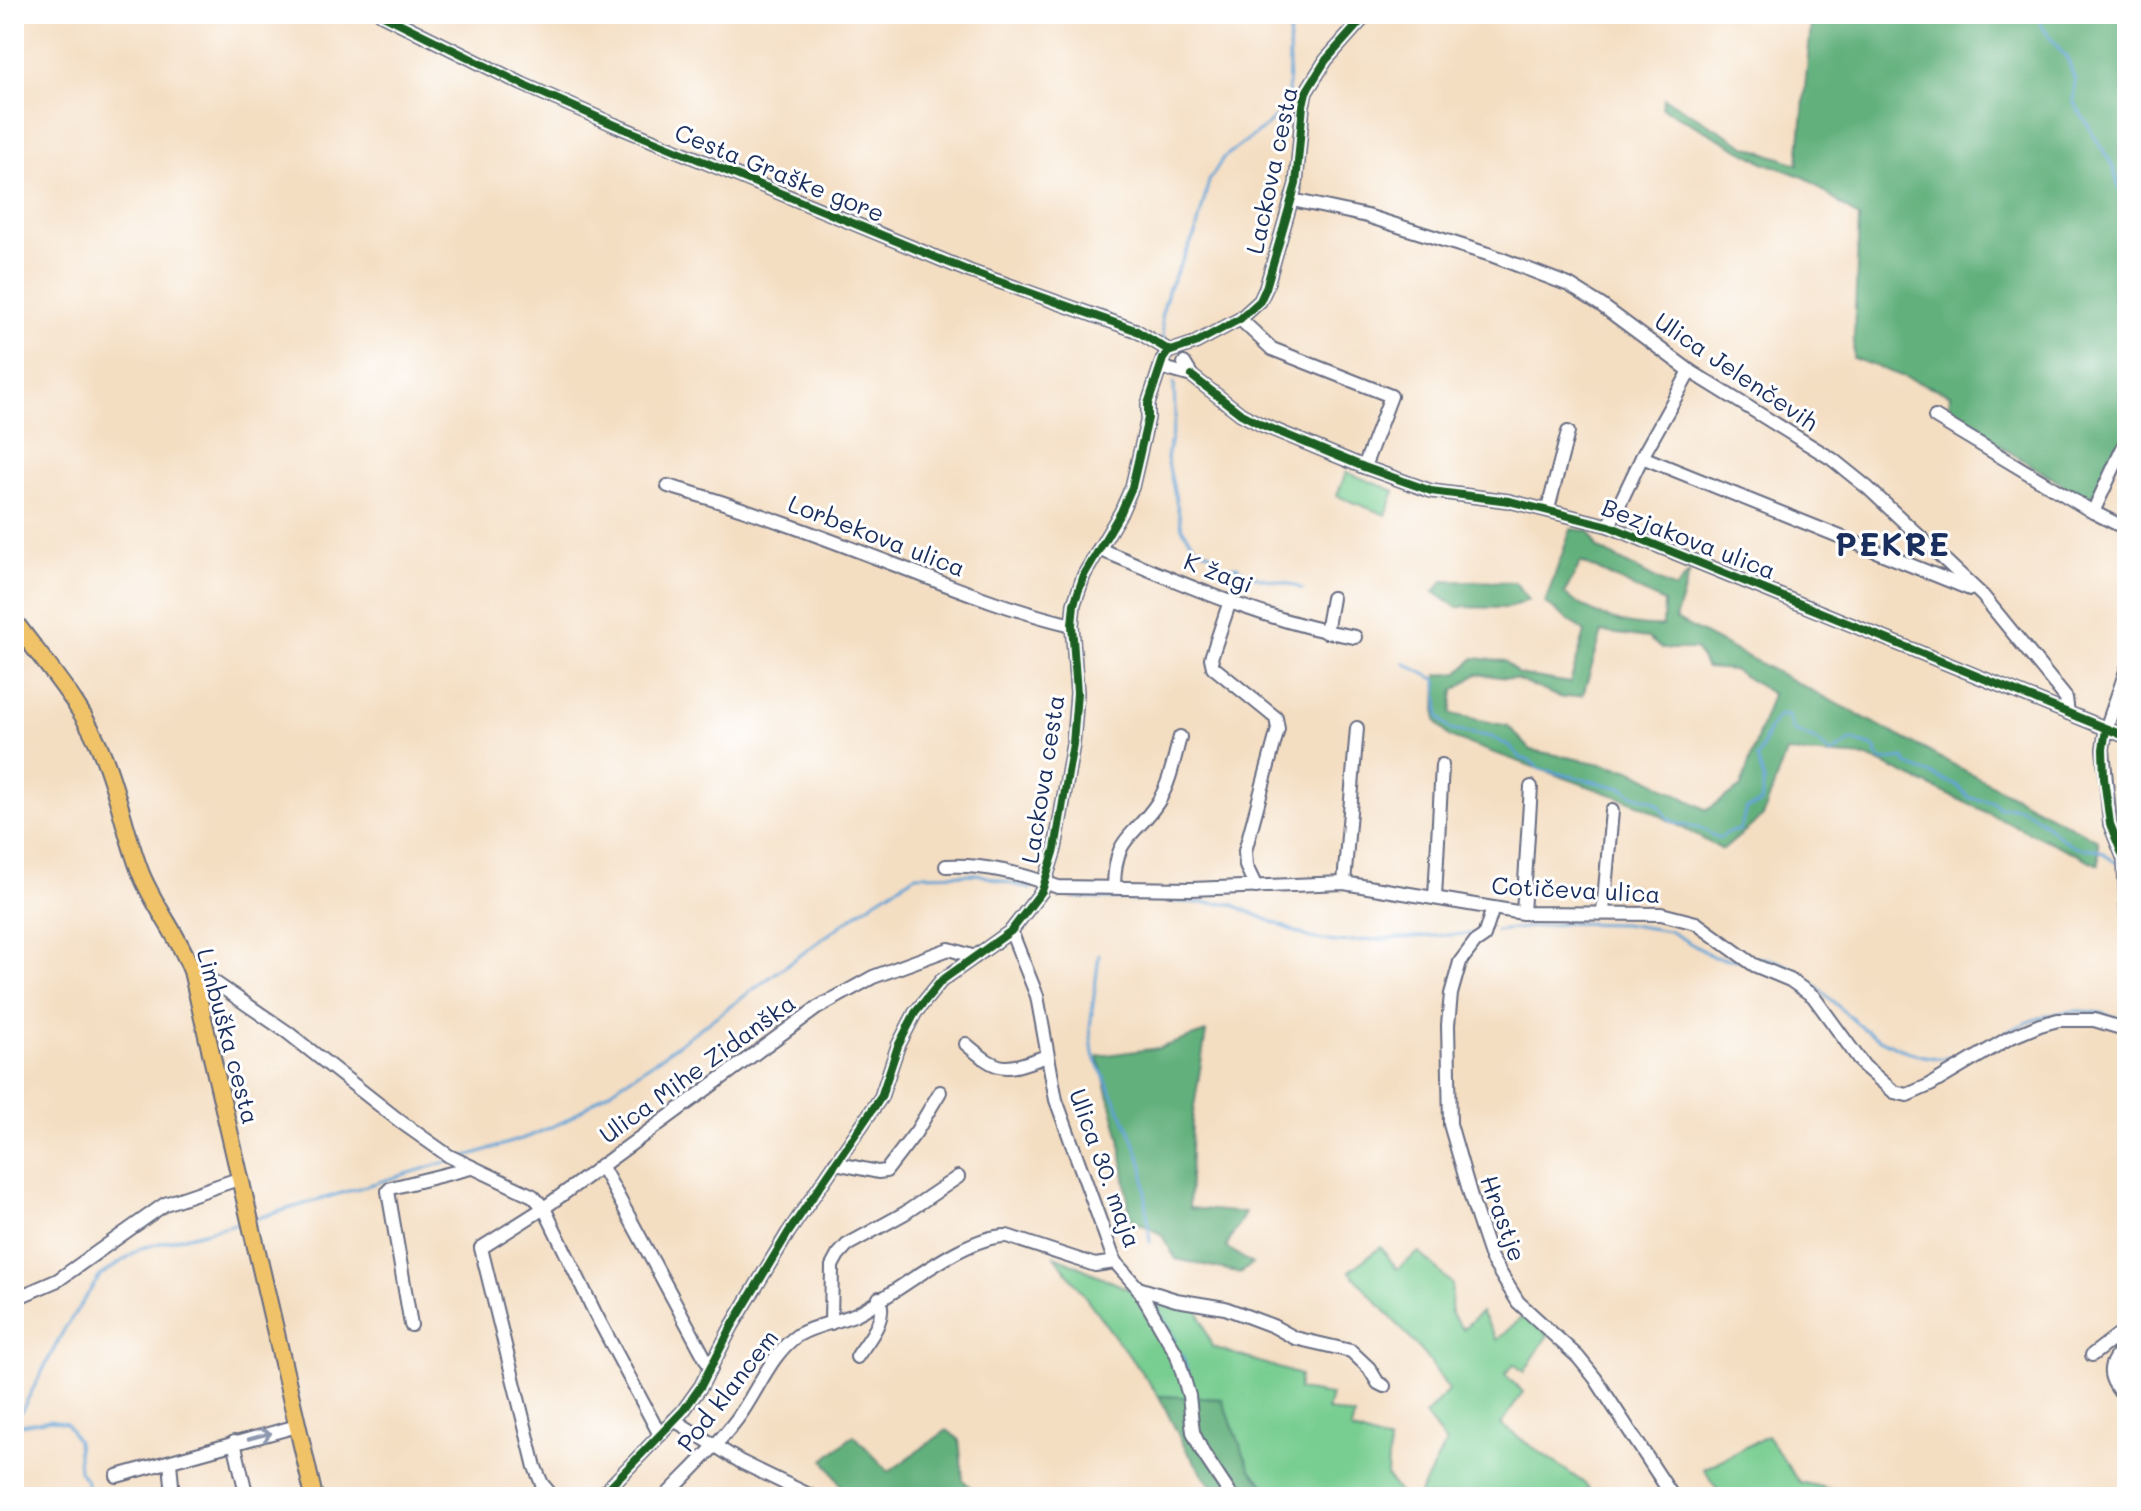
<svg xmlns="http://www.w3.org/2000/svg" width="2141" height="1511" font-family="Mali,sans-serif">
	<rect width="100%" height="100%" fill="#fff"/>
	<filter id="ink" filterUnits="userSpaceOnUse"><feTurbulence type="fractalNoise" baseFrequency=".0125" numOctaves="2"/><feDisplacementMap in="SourceGraphic" scale="16" xChannelSelector="R" yChannelSelector="G"/><feConvolveMatrix kernelMatrix="1 2 1 2 8 2 1 2 1" color-interpolation-filters="sRGB"/></filter>
	<filter id="wash" filterUnits="userSpaceOnUse"><feTurbulence type="fractalNoise" baseFrequency=".006" numOctaves="4" result="noise"/><feDisplacementMap in="SourceGraphic" scale="32" xChannelSelector="R" yChannelSelector="G"/><feGaussianBlur stdDeviation="1.8" result="paint"/><feColorMatrix in="noise" values="0 0 0 0 0 0 0 0 0 0 0 0 0 0 0 0 0 1.4 0 .05"/><feComposite in="paint" operator="in"/></filter>
	<g filter="url(#wash)">
		<rect width="100%" height="100%" fill="#f4dec2"/>
		<g fill="#78cd91" stroke="#4a7e78" stroke-width="2">
			<path d="M 1346,472 L 1395,491 L 1386,515 L 1337,496 Z"/>
			<path d="M 1381,1247 L 1397,1269 L 1419,1252 L 1452,1284 L 1451,1314 L 1463,1329 L 1481,1312 L 1497,1340 L 1525,1314 L 1548,1335 L 1524,1372 L 1514,1364 L 1505,1375 L 1523,1392 L 1501,1425 L 1584,1483 L 1597,1497 L 1418,1497 L 1446,1443 L 1425,1415 L 1449,1390 L 1426,1356 L 1349,1271 Z"/>
			<path d="M 1055,1256 L 1137,1293 L 1197,1307 L 1212,1347 L 1300,1375 L 1298,1390 L 1331,1395 L 1327,1410 L 1354,1416 L 1351,1430 L 1389,1443 L 1387,1476 L 1402,1497 L 1276,1497 L 1250,1469 L 1222,1399 L 1159,1396 Z"/>
			<path d="M 1767,1436 L 1799,1482 L 1844,1492 L 1855,1497 L 1710,1497 L 1718,1491 L 1704,1469 Z"/>
		</g>
		<g fill="#62b07b" stroke="#3e706c" stroke-width="2" fill-rule="evenodd">
			<path d="M 1812,14 L 2127,14 L 2127,432 L 2093,503 L 1948,414 L 1950,394 L 1853,358 L 1859,218 L 1806,178 L 1763,162 L 1662,108 L 1664,98 L 1748,147 L 1798,164 Z"/>
			<path d="M 1571,529 L 1590,531 L 1597,548 L 1675,589 L 1690,572 L 1675,619 L 2098,840 L 2099,865 L 1868,757 L 1786,752 L 1763,816 L 1723,850 L 1641,805 L 1449,737 L 1436,721 L 1437,675 L 1459,673 L 1474,658 L 1505,661 L 1518,674 L 1570,683 L 1585,632 L 1545,603 ZM 1581,562 L 1664,602 L 1663,626 C 1627,628 1592,615 1564,594 ZM 1602,632 L 1648,638 L 1662,649 L 1696,649 L 1706,668 L 1734,670 L 1772,694 L 1741,787 L 1707,810 L 1632,770 L 1531,750 L 1508,726 L 1451,714 L 1454,691 L 1477,674 L 1515,679 L 1562,698 L 1583,695 Z"/>
			<path d="M 1443,581 L 1515,582 L 1528,600 L 1508,608 L 1456,607 L 1434,592 Z"/>
			<path d="M 1206,1032 L 1192,1120 L 1189,1208 L 1245,1213 L 1226,1247 L 1252,1264 L 1241,1273 L 1176,1259 L 1161,1234 L 1130,1218 L 1120,1138 L 1098,1056 L 1159,1048 Z"/>
			<path d="M 1159,1396 L 1222,1399 L 1250,1469 L 1276,1497 L 1219,1497 L 1185,1448 Z"/>
			<path d="M 947,1430 L 959,1439 L 963,1480 L 980,1497 L 849,1497 L 824,1460 L 854,1435 L 889,1472 Z"/>
		</g>
		<g fill="none" stroke-linecap="round" stroke-linejoin="round">
			<g stroke="#60a2d4" stroke-width="3">
				<path d="M 2037,14 L 2042,27 L 2068,60 L 2075,81 L 2073,101 L 2112,165 L 2127,210"/>
				<path d="M 1164,338 L 1161,317 L 1169,288 L 1196,232 L 1209,181 L 1223,158 L 1265,127 L 1288,105 L 1290,14"/>
				<path d="M 1174,383 L 1175,417 L 1167,458 L 1182,528 L 1196,547 L 1210,553 L 1214,560 L 1225,568 L 1237,566 C 1253,583 1281,577 1302,589"/>
				<path d="M 1404,663 L 1437,680 L 1439,717 L 1451,730 L 1492,737 L 1511,747 L 1521,758 L 1530,761 L 1540,769 L 1625,789 C 1636,800 1644,795 1655,802 C 1662,807 1664,816 1672,821 C 1682,827 1695,825 1704,830 C 1712,834 1712,837 1721,838 L 1726,833 L 1740,830 L 1746,809 L 1761,803 L 1764,780 L 1757,758 C 1765,744 1767,725 1780,715 L 1788,716 L 1793,730 L 1817,741 L 1831,754 L 1852,740 L 1876,748 L 1877,755 L 1882,761 L 1904,758 L 1906,764 L 1956,785 L 1970,798 L 1993,802 L 1999,808 C 2031,800 2049,833 2075,847 C 2082,851 2092,847 2099,850 C 2108,855 2110,862 2120,863"/>
				<path d="M 1066,894 L 1081,898 L 1231,904 L 1310,938 L 1335,942 L 1481,933"/>
				<path d="M 1496,931 L 1570,923 L 1623,924 L 1669,931 L 1714,957 L 1738,960"/>
				<path d="M 1099,955 L 1090,1028 L 1093,1054 L 1130,1131 L 1143,1166 L 1150,1242"/>
				<path d="M 1753,958 C 1795,953 1834,1007 1864,1029 C 1884,1043 1912,1056 1937,1058 C 1956,1060 1978,1048 1994,1039 C 2037,1015 2080,999 2127,1022"/>
				<path d="M 461,1158 L 528,1137 L 565,1121 L 658,1059 L 873,902 L 916,875 L 977,874 L 1031,889"/>
				<path d="M 254,1219 L 450,1161"/>
				<path d="M 1155,1305 L 1175,1340"/>
				<path d="M 1182,1354 L 1194,1393"/>
				<path d="M 14,1425 L 65,1328 L 100,1276 L 141,1248 L 243,1222"/>
				<path d="M 14,1426 L 50,1420 L 66,1423 L 77,1441 L 79,1471 L 87,1482 L 88,1497"/>
			</g>
		</g>
	</g>
	<g filter="url(#ink)">
		<g fill="none" stroke-linecap="round" stroke-linejoin="round">
			<g stroke="#676c81" stroke-width="16">
				<g id="minor">
					<path d="M 381,14 L 522,84 L 615,125 L 969,271 L 1135,330 L 1170,351"/>
					<path d="M 1292,200 L 1367,216 L 1491,255 L 1569,285 L 1601,305 L 1690,371 L 1832,459 L 1868,488 L 1983,596 L 2066,698 L 2068,713"/>
					<path d="M 1240,319 L 1272,349 L 1391,396 L 1364,467"/>
					<path d="M 1163,362 L 1167,369 L 1192,376 L 1241,414 L 1260,424 L 1364,467 L 1431,491 L 1509,501 L 1609,526 L 2127,737"/>
					<path d="M 1184,363 L 1192,376"/>
					<path d="M 1935,417 L 2093,512 L 2127,529"/>
					<path d="M 1642,457 L 1970,589"/>
					<path d="M 668,486 C 746,508 822,537 898,566 C 955,588 1012,611 1072,625"/>
					<path d="M 1548,509 L 1568,432"/>
					<path d="M 2093,512 L 2127,439"/>
					<path d="M 1609,526 L 1642,457 L 1690,371"/>
					<path d="M 1099,549 C 1182,583 1267,622 1355,637"/>
					<path d="M 1230,601 L 1211,658 L 1213,667 L 1276,718 L 1278,729 L 1245,851 L 1246,866 L 1256,887"/>
					<path d="M 1326,632 L 1332,598"/>
					<path d="M 2127,668 L 2106,729 L 2103,749 L 2110,824 L 2124,859 L 2127,919"/>
					<path d="M 946,866 C 985,864 1022,874 1058,887 L 1191,889 L 1344,883 L 1523,913 L 1661,914 L 1696,923 L 1754,965 L 1790,980 L 1813,996 L 1864,1066 L 1894,1092 L 1907,1095 L 1930,1085 L 2009,1038 L 2040,1025 L 2058,1020 L 2094,1020 L 2121,1028 L 2127,1033"/>
					<path d="M 1344,883 L 1357,728"/>
					<path d="M 1114,886 C 1115,834 1133,840 1158,802 C 1170,783 1174,759 1180,737"/>
					<path d="M 1435,897 L 1442,765"/>
					<path d="M 1493,908 L 1484,936 L 1475,942 L 1460,962 L 1451,994 L 1448,1025 L 1450,1124 L 1473,1204 L 1491,1258 L 1518,1302 L 1578,1357 L 1595,1378 L 1673,1497"/>
					<path d="M 1603,912 L 1612,811"/>
					<path d="M 1523,913 L 1531,787"/>
					<path d="M 1011,931 L 1037,996 L 1056,1100 L 1115,1262 L 1138,1288 L 1177,1355 L 1189,1396 L 1193,1432 L 1203,1453 L 1232,1497"/>
					<path d="M 192,971 L 201,973 L 287,1032 L 401,1122 L 449,1156 L 533,1196 L 544,1208 L 595,1313 L 660,1435"/>
					<path d="M 966,1044 C 1001,1074 1004,1071 1047,1056"/>
					<path d="M 835,1163 L 878,1172 L 886,1171 L 916,1132 L 940,1092"/>
					<path d="M 601,1165 L 711,1369"/>
					<path d="M 1138,1288 L 1176,1300 L 1225,1308 L 1273,1326 L 1295,1338 L 1351,1351 L 1369,1368 L 1378,1383 L 1384,1386"/>
					<path d="M 14,1299 L 58,1280 L 165,1204 L 241,1178"/>
					<path d="M 831,1323 L 832,1266 L 838,1255 L 847,1245 L 905,1213 L 958,1177"/>
					<path d="M 411,1325 L 388,1191 L 391,1188 L 471,1168"/>
					<path d="M 2127,1346 C 2103,1365 2108,1380 2127,1400"/>
					<path d="M 2092,1355 L 2127,1328"/>
					<path d="M 857,1357 C 868,1340 888,1319 879,1298"/>
					<path d="M 674,1420 L 741,1462 L 811,1496"/>
					<path d="M 234,1442 L 247,1497"/>
					<path d="M 170,1462 L 173,1497"/>
					<path d="M 117,1476 L 297,1426"/>
					<path d="M 666,1496 C 690,1471 716,1447 737,1419 C 757,1393 770,1354 798,1335 C 815,1325 838,1322 856,1314 C 897,1294 964,1235 1007,1236 L 1095,1265 L 1115,1262"/>
					<path d="M 553,1497 L 542,1484 L 535,1467 L 481,1248 L 544,1208 L 817,1008 L 873,977 L 949,949 L 975,957"/>
					<path d="M 600,1497 L 683,1411 L 701,1386 L 732,1326 L 788,1233 L 881,1097 L 898,1046 L 915,1013 L 941,981 L 1011,931 L 1042,891 L 1055,849 L 1073,744 L 1077,693 L 1072,625 L 1074,604 L 1084,575 L 1121,512 L 1132,487 L 1148,418 L 1148,404 L 1163,359 L 1168,352 L 1195,343 L 1240,319 L 1260,301 L 1266,288 L 1296,184 L 1303,105 L 1306,92 L 1326,60 L 1367,14"/>
				</g>
			</g>
			<g stroke="#676c81" stroke-width="20">
				<path id="major" d="M 14,621 C 47,666 84,706 104,758 C 119,796 126,836 141,874 C 155,908 179,936 192,971 L 314,1497"/>
			</g>
			<use href="#minor" stroke="#fff" stroke-width="12"/>
			<use href="#major" stroke="#f0c369" stroke-width="16"/>
			<g stroke="#fff" stroke-width="13">
				<g id="cycleway">
					<path d="M 381,14 L 522,84 L 615,125 L 969,271 L 1135,330 L 1170,351"/>
					<path d="M 1192,376 L 1241,414 L 1260,424 L 1364,467 L 1431,491 L 1509,501 L 1609,526 L 2127,737"/>
					<path d="M 2106,729 L 2103,749 L 2104,778 L 2110,824 L 2124,859 L 2127,919"/>
					<path d="M 600,1497 L 683,1411 L 701,1386 L 732,1326 L 788,1233 L 881,1097 L 898,1046 L 915,1013 L 941,981 L 1011,931 L 1042,891 L 1055,849 L 1073,744 L 1077,693 L 1072,625 L 1074,604 L 1084,575 L 1121,512 L 1132,487 L 1148,418 L 1148,404 L 1163,359 L 1168,352 L 1195,343 L 1240,319 L 1260,301 L 1266,288 L 1296,184 L 1303,105 L 1306,92 L 1326,60 L 1367,14"/>
				</g>
			</g>
			<use href="#cycleway" stroke="#1b5e20" stroke-width="8"/>
		</g>
		<defs><path id="oneway-shaft" d="M-6 0H5M1.5-3L5.5 0L1.5 3" fill="none" stroke-width="1.6" stroke-linecap="round" stroke-linejoin="round" transform="scale(2)"/></defs>
		<use stroke="#8d97ae" href="#oneway-shaft" transform="translate(260 1436) rotate(-15)"/>
	</g>
	<g text-anchor="middle" dominant-baseline="central" stroke-width="6" stroke-linejoin="round" paint-order="stroke">
		<g font-size="24" fill="#1b2f5e" stroke="#fff">
			<text transform="translate(1271 170) rotate(-78)">Lackova cesta</text>
			<text transform="translate(780 172) rotate(22)">Cesta Graške gore</text>
			<text transform="translate(1737 371) rotate(34)">Ulica Jelenčevih</text>
			<text transform="translate(877 535) rotate(21)">Lorbekova ulica</text>
			<text transform="translate(1689 538) rotate(21)">Bezjakova ulica</text>
			<text transform="translate(1219 572) rotate(21)">K žagi</text>
			<text transform="translate(1042 779) rotate(-81)">Lackova cesta</text>
			<text transform="translate(1576 889) rotate(3)">Cotičeva ulica</text>
			<text transform="translate(229 1036) rotate(75)">Limbuška cesta</text>
			<text transform="translate(697 1068) rotate(-36)">Ulica Mihe Zidanška</text>
			<text transform="translate(1106 1168) rotate(70)">Ulica 30. maja</text>
			<text transform="translate(1504 1218) rotate(70)">Hrastje</text>
			<text transform="translate(727 1390) rotate(-52)">Pod klancem</text>
		</g>
		<g font-size="32" font-weight="bold" letter-spacing="2" fill="#1b2f5e" stroke="#fff">
			<text x="1893" y="543">PEKRE</text>
		</g>
	</g>
	<rect width="2141" height="1511" fill="none" stroke="#fff" stroke-width="48"/>
</svg>
